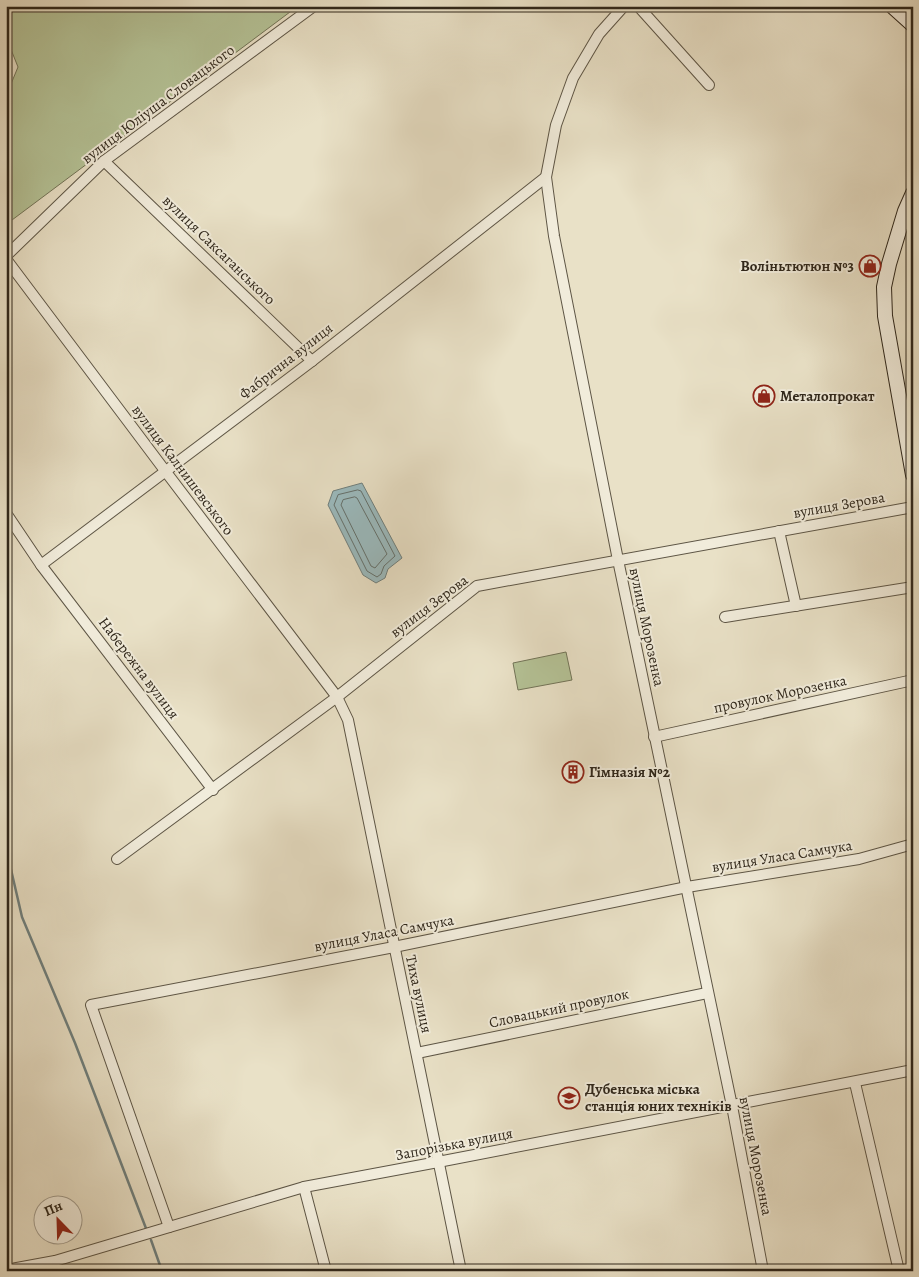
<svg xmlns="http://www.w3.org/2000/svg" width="919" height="1277" font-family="Alegreya,serif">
	<rect width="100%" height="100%" fill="#e9e1c7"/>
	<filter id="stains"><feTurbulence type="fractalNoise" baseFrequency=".004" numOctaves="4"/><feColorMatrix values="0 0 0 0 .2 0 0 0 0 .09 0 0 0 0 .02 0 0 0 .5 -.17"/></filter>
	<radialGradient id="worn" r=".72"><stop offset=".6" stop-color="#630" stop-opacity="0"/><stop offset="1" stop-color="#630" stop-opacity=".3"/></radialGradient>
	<g fill="#b5c397" stroke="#727458">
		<path d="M 6,6 L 298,6 L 8,223 L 6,221 L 6,96 L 18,67 L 6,37 Z"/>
		<path d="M 566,652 L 572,680 L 518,690 L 513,663 Z"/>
	</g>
	<path fill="#9bbbbf" stroke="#6f7f7d" d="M 362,483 L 402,558 L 388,569 L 385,578 L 376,583 L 363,575 L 328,505 L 333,491 Z"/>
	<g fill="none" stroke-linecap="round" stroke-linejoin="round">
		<g stroke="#64706c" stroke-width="1">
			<path d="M 358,490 L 361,491 L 395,556 L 384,566 L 381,574 L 377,577 L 367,571 L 334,505 L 338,495 Z"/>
			<path d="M 355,497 L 357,498 L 387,554 L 375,568 L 371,566 L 341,505 L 343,500 Z"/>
		</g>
		<g stroke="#6f7f7d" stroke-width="2.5">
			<path d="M 6,848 L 22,917 L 75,1043 L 147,1231"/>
			<path d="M 151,1240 L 162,1271"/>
		</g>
		<g stroke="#5d5545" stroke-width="12">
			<g id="minor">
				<path d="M 624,6 L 599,34 L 573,78 L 556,125 L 546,177 L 554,236 L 618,560 L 732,1106 L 763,1271"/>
				<path d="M 638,6 L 709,85"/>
				<path d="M 104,161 L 312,361"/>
				<path d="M 6,256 L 104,161 L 314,6"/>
				<path d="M 6,259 L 166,472 L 337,697 L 348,720 L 461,1271"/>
				<path d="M 6,513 L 41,565 L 213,790"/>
				<path d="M 779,531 L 796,606"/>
				<path d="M 41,565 L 312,361 L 546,177"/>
				<path d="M 725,617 L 913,587"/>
				<path d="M 654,737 L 913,680"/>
				<path d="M 117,859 L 337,697 L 477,586 L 913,507"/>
				<path d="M 417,1053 L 707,993"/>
				<path d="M 855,1083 L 899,1271"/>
				<path d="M 304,1187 L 326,1271"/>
				<path d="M 169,1227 L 91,1005 L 394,947 L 687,887 L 859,859 L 913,844"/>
				<path d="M 6,1270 L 55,1261 L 304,1187 L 438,1162 L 913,1070"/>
			</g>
		</g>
		<g stroke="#2e261a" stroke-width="16">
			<g id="secondary">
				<path d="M 892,6 L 913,25"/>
				<path d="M 913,193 L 905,211 L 889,264 L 884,287 L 885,316 L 913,475"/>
			</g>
		</g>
		<use href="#minor" stroke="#f1ecdb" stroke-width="10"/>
		<use href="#secondary" stroke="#f1ecdb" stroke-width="14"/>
	</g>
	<defs>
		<g id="shop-ring" transform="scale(1.125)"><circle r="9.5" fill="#f1ecdb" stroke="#8f2418" stroke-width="1.5"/><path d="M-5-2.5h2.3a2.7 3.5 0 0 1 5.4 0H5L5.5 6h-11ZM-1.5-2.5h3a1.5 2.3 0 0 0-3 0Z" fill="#8f2418"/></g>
		<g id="building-ring" transform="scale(1.125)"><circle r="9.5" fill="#f1ecdb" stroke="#8f2418" stroke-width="1.5"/><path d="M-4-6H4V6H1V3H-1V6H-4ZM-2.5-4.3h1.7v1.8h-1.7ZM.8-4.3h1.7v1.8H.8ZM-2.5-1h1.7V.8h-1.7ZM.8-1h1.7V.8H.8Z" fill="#8f2418"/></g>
		<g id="school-ring" transform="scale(1.125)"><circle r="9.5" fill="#f1ecdb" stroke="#8f2418" stroke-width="1.5"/><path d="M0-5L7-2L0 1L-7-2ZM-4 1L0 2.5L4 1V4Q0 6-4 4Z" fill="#8f2418"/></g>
	</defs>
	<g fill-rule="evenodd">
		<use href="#shop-ring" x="870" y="266"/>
		<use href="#shop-ring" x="764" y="396"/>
		<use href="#building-ring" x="573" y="772"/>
		<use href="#school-ring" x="569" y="1098"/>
	</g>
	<g text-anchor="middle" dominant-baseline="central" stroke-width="4" stroke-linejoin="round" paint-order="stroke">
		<g font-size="15" fill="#2e261a" stroke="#f1ecdb">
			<text transform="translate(158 104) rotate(-37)">вулиця Юліуша Словацького</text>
			<text transform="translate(219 250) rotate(44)">вулиця Саксаганського</text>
			<text transform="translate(286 361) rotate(-38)">Фабрична вулиця</text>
			<text transform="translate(183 470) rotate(53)">вулиця Калнишевського</text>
			<text transform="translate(839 505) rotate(-10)">вулиця Зерова</text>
			<text transform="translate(429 606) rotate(-37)">вулиця Зерова</text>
			<text transform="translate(647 627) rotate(78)">вулиця Морозенка</text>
			<text transform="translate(139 668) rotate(53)">Набережна вулиця</text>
			<text transform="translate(780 694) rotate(-12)">провулок Морозенка</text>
			<text transform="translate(782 856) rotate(-9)">вулиця Уласа Самчука</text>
			<text transform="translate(384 933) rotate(-11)">вулиця Уласа Самчука</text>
			<text transform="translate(419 994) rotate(78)">Тиха вулиця</text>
			<text transform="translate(559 1008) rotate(-12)">Словацький провулок</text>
			<text transform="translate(454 1144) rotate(-11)">Запорізька вулиця</text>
			<text transform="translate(756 1156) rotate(79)">вулиця Морозенка</text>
		</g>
		<g font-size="15" font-weight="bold" fill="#2e261a" stroke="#f1ecdb" text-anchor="start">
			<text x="854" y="266" text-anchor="end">Воліньтютюн №3</text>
			<text x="780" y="396">Металопрокат</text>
			<text x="589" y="772">Гімназія №2</text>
			<text x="585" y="1089">Дубенська міська<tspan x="585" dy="17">станція юних техніків</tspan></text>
		</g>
	</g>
	<rect width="919" height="1277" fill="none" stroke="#e9e1c7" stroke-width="25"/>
	<rect x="8" y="8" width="904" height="1262" fill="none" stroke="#2e261a" stroke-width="2.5"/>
	<rect x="12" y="12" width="894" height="1252" fill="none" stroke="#2e261a"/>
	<g transform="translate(58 1220) rotate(337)"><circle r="24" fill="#f1ecdb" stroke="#a39d8e"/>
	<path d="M0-4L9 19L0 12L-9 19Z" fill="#8f2418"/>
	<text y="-8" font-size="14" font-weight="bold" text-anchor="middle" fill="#2e261a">Пн</text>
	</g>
	<rect width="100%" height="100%" filter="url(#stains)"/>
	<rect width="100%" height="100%" fill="url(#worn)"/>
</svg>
